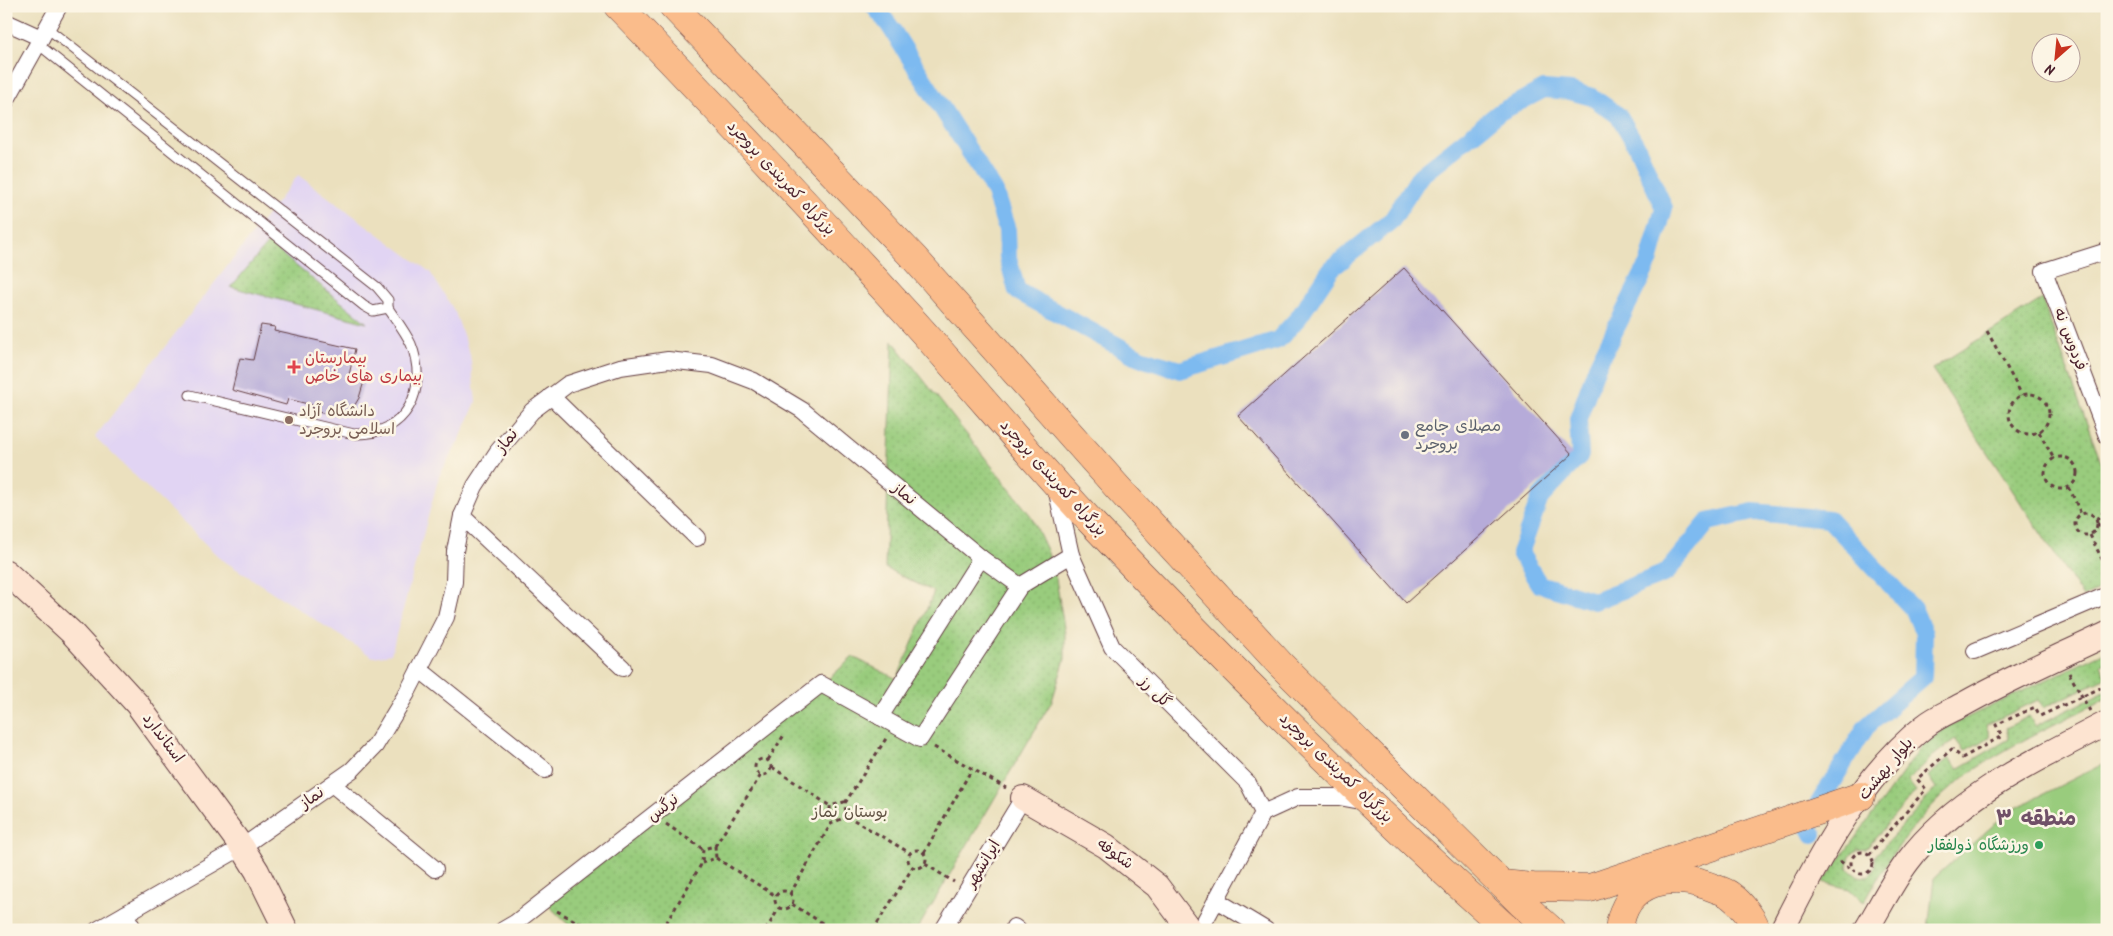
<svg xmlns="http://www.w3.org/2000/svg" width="2113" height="936" font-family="Kalam,'Playpen Sans Arabic',sans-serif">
	<defs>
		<pattern id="grass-dots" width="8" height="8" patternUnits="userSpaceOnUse" patternTransform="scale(1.25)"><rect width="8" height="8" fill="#99cc7d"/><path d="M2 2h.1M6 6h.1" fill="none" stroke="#85af6c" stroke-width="1.8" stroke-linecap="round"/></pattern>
	</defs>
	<rect width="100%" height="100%" fill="#fcf5e5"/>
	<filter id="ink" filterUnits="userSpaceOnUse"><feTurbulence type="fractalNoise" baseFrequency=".02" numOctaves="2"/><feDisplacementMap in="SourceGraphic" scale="10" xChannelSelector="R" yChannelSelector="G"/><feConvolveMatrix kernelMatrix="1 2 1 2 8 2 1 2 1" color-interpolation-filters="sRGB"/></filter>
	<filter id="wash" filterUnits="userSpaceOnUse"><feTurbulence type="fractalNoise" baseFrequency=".0096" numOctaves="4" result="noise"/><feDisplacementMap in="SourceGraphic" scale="20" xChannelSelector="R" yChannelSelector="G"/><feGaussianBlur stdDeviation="1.12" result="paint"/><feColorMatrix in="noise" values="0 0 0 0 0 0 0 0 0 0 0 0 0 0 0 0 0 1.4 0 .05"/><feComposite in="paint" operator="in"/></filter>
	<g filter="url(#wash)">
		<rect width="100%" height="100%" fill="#ebe0be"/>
		<path fill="#e1d4f3" d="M 298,175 L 430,272 L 455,312 L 470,355 L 476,402 L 459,441 L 439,476 L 391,654 L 373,657 L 221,559 L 95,437 Z"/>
		<g fill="url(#grass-dots)" stroke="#727654">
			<path d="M 268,243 L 367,323 L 231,287 Z"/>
			<path d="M 2042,299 L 2107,479 L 2107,586 L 2083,597 L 1932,369 Z"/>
			<path d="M 893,341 L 1031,516 L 1047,550 L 1056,579 L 1065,634 L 1065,659 L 1052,701 L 917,930 L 574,930 L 548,905 L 808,697 L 853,657 L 897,679 L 934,592 L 885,568 Z"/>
			<path d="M 2107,651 L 2107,663 L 2101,665 L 2106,678 L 2043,708 L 2038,700 L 1986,725 L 1990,737 L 1964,751 L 1955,739 L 1933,756 L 1908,781 L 1916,791 L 1866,849 L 1857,850 L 1850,856 L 1848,867 C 1853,876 1864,880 1872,873 L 1876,865 L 1875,856 L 1936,788 L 1928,776 L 1949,758 L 1958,769 L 2009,739 L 2006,728 L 2029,716 L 2035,726 L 2107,691 L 2107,698 C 2057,724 2002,747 1958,782 C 1919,813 1888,859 1864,902 L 1849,889 L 1823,882 L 1923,745 L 1949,726 Z"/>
		</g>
		<path fill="#99cc7d" stroke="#727654" d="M 2107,762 L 2107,930 L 1928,930 L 1934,878 L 2008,812 Z"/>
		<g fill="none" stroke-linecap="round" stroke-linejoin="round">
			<path stroke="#7dbaf0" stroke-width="18" d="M 874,6 L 889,25 L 994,190 L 1007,230 L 1008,258 L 1017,291 L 1140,358 L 1180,370 L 1278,340 L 1299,317 L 1331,269 L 1392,220 L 1420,176 L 1500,112 L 1544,89 L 1570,91 L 1592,97 L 1619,116 L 1636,145 L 1664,208 L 1649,262 L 1597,366 L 1578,419 L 1580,455 L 1540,498 L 1520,553 L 1539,584 L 1594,601 L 1666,573 L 1708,522 L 1753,512 L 1829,519 L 1914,610 L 1924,634 L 1923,677 L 1866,727 L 1806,824 L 1813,834"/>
		</g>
		<g id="blocks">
			<g fill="#b6abd9">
				<path d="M 1404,268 L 1572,454 L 1406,603 L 1238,416 Z"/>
				<path d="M 261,325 L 275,327 L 274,331 L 355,349 L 349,375 L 365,378 L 359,398 L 353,408 L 344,414 L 334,415 L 311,411 L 312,405 L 288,399 L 286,405 L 232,390 L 240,358 L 253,360 Z"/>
			</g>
		</g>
	</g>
	<g filter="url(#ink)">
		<use href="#blocks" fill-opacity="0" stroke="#623c41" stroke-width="1"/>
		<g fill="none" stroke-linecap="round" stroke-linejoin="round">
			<g stroke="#623c41" stroke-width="11">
				<g id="lane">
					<path d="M 38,44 L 364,306 L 373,311 L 388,308 L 388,300 L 377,287 L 47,28"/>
					<path d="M 190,395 L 354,434 C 407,436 429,389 411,344 C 405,331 396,320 388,308"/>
				</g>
			</g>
			<g stroke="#623c41" stroke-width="18">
				<g id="street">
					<path d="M 6,22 L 41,38"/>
					<path d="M 6,101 L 59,6"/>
					<path d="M 2107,251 L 2044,271 L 2107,436"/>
					<path d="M 551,396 L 697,538"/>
					<path d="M 1056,488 L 1071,555 L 1112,647 L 1248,783 L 1263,813"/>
					<path d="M 462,516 L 623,668"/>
					<path d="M 1975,651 L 2107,595"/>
					<path d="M 419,669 L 545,770"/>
					<path d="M 880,717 L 981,558"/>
					<path d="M 332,784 L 435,869"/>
					<path d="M 1216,900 L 1266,930"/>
					<path d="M 125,914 L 134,930"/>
					<path d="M 1014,927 L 1018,930"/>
					<path d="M 97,930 L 242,847 L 352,770 L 375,746 L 407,693 L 446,617 L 454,582 L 455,551 L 462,516 L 475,486 L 498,451 L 532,411 L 568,384 L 620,367 L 668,360 L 712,365 L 754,381 L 802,410 L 981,558 L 1020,586 L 1071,555"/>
					<path d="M 503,930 L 515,923 L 821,684 L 920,739 L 1020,586"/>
					<path d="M 943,930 L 1023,798"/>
					<path d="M 1200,930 L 1263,813 L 1298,797 L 1339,797 L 1366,802"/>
				</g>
			</g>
			<g stroke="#623c41" stroke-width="26">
				<g id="secondary">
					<path d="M 6,572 L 71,632 L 137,704 L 242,847 L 257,871 L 286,930"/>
					<path d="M 1023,798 L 1106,846 L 1157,886 L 1190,930"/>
					<path d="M 1782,930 C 1817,860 1862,775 1925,726 C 1936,717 1951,711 1964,704 C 2010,678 2059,657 2107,634"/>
					<path d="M 1866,930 C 1880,907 1892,882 1908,861 C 1957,796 2036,760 2107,723"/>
				</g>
			</g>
			<g stroke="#623c41" stroke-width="29">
				<g id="highway">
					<path d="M 618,6 C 716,107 811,209 905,312 C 969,382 1028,455 1093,524 C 1226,664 1364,801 1508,930"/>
					<path d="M 673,6 L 915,259 L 1118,488 L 1281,665 L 1521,903 L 1551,930"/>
					<path d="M 1502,884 L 1533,887 L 1590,888 L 1861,796"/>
					<path d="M 1619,930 C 1624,879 1673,871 1714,888 C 1719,890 1727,892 1731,896 C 1742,904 1752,918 1757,930"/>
				</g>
			</g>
			<g stroke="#623c41" stroke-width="3" stroke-dasharray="4 4" stroke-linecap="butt">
				<path d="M 1987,331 L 2022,395"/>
				<circle cx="2029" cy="414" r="20"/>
				<path d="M 2039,432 L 2054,459"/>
				<circle cx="2061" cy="473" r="16"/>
				<path d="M 2069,487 L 2081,514"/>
				<circle cx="2086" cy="524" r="11"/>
				<path d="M 2096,519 L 2100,517 L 2107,505"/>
				<path d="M 2097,524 L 2107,528"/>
				<path d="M 2090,535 L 2107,569"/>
				<path d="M 2069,673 L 2090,711"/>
				<path d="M 934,747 L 1006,788"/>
				<circle cx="763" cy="767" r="8"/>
				<path d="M 768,760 L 784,735"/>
				<path d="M 772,767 L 830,806"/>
				<path d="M 845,803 L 887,737"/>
				<path d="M 847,816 L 910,853"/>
				<path d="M 666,824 L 703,849"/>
				<path d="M 715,846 L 761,775"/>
				<circle cx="917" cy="859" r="9"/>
				<circle cx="1862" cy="863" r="11"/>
				<path d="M 924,853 L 972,769"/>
				<path d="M 1869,855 L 1926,789 L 1917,779 L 1952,749 L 1962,758 L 2002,736 L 1996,725 L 2035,707 L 2040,716 L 2107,685"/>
				<path d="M 716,858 L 776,896"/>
				<path d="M 1840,861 L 1851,869"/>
				<path d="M 925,864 L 954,882"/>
				<circle cx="784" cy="900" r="9"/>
				<path d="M 790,894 L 831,824 L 847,816 L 844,802 L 830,806 L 831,824"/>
				<path d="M 792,904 L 833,930"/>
				<path d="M 557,911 L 592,930"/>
				<path d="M 662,930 L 702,863 L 703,849 L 715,846 L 716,858 L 702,863"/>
				<path d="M 766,930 L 779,908"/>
				<path d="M 873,930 L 913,867"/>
			</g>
			<use href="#lane" stroke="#fff" stroke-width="9"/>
			<use href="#street" stroke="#fff" stroke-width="16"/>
			<use href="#secondary" stroke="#fde4d1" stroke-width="24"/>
			<use href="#highway" stroke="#fabc8b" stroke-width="28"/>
		</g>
	</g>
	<path fill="#e0444e" stroke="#fcf5e5" stroke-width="2" d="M291.5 359.5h5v5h5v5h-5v5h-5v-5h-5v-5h5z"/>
	<circle fill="#8d6e63" stroke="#fcf5e5" stroke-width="2" cx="289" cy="420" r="5"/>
	<circle fill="#6b7280" stroke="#fcf5e5" stroke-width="2" cx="1405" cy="435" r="5"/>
	<circle fill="#2e9e5b" stroke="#fcf5e5" stroke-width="2" cx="2039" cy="845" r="5"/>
	<g text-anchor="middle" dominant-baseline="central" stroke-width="5" stroke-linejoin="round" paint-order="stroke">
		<g font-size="16" fill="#4a1f2b" stroke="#fcf5e5">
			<text transform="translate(781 178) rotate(47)">بزرگراه کمربندی بروجرد</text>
			<text transform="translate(2070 339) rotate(69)">فردوس نه</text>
			<text transform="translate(507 441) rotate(-51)">نماز</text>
			<text transform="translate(1053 478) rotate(48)">بزرگراه کمربندی بروجرد</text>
			<text transform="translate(904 494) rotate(40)">نماز</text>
			<text transform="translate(1155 692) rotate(45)">گل رز</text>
			<text transform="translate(163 738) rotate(53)">استاندارد</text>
			<text transform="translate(1336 768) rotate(44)">بزرگراه کمربندی بروجرد</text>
			<text transform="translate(1886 769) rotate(-50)">بلوار بهشت</text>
			<text transform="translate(312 798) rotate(-35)">نماز</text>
			<text transform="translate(663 808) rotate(-38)">نرگس</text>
			<text transform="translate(1115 854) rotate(36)">شکوفه</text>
			<text transform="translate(983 864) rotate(-59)">ایرانشهر</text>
		</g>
		<g font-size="16" fill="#be3a42" stroke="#fcf5e5" text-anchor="start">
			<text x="305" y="358">بیمارستان<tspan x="305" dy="18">بیماری های خاص</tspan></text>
		</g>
		<g font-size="16" fill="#785e54" stroke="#fcf5e5" text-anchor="start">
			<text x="299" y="411">دانشگاه آزاد<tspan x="299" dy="18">اسلامی بروجرد</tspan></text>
		</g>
		<g font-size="16" fill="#5b616d" stroke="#fcf5e5" text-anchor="start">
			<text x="1415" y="426">مصلای جامع<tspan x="1415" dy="18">بروجرد</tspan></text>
		</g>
		<g font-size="16" fill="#625344" stroke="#fcf5e5">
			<text x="850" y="812">بوستان نماز</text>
		</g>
		<g font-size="16" fill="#27864d" stroke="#fcf5e5" text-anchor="end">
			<text x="2029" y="845">ورزشگاه ذولفقار</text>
		</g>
		<g font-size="21" font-weight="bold" fill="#705068" stroke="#fcf5e5">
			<text x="2036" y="819">منطقه ۳</text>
		</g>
	</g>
	<rect width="2113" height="936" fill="none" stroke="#fcf5e5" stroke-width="25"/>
	<g transform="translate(2056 58) rotate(207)"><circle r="24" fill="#fcf5e5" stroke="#b59f9b"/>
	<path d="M0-4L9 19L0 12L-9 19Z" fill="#c8321e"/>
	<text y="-8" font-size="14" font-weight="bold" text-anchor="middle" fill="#4a1f2b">N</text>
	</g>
</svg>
